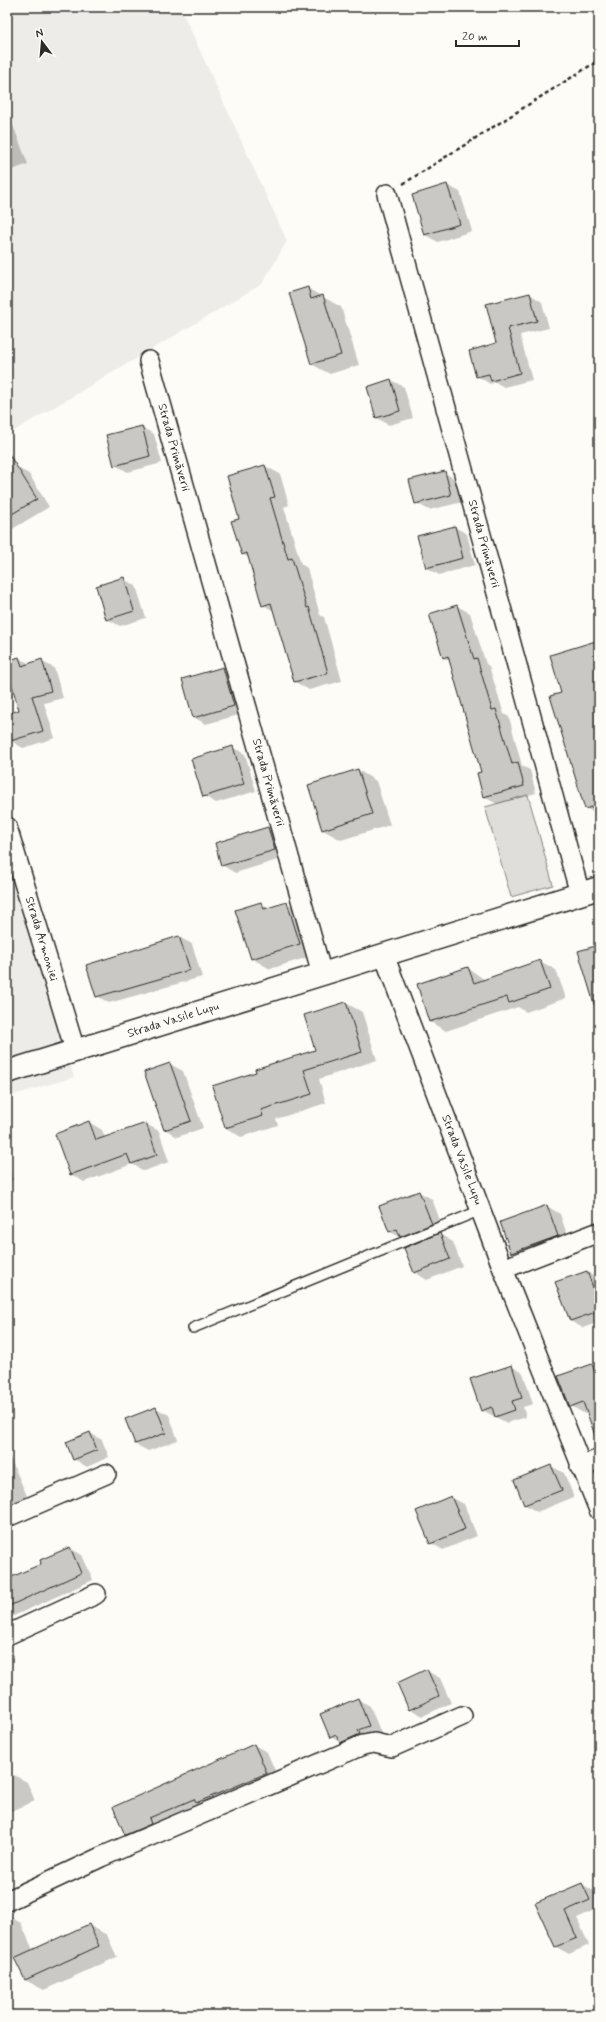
<svg xmlns="http://www.w3.org/2000/svg" width="606" height="2022" font-family="Mynerve,sans-serif">
	<rect width="100%" height="100%" fill="#fdfcf7"/>
	<filter id="ink" filterUnits="userSpaceOnUse"><feTurbulence type="fractalNoise" baseFrequency=".025" numOctaves="2"/><feDisplacementMap in="SourceGraphic" scale="8" xChannelSelector="R" yChannelSelector="G"/><feConvolveMatrix kernelMatrix="1 2 1 2 8 2 1 2 1" color-interpolation-filters="sRGB"/></filter>
	<g filter="url(#ink)">
		<g fill="#edece8">
			<path d="M 7,7 L 180,7 L 287,241 L 262,284 L 7,435 Z"/>
			<path d="M 7,863 L 74,1077 L 7,1097 Z"/>
		</g>
		<path fill="#dfdeda" stroke="#858482" d="M 528,795 L 553,885 L 511,897 L 485,807 Z"/>
		<g fill="#0003">
			<path d="M 7,110 L 28,164 L 7,172 Z"/>
			<path d="M 447,185 L 460,192 L 472,231 L 438,242 L 425,235 Z"/>
			<path d="M 307,288 L 341,307 L 359,365 L 330,374 L 311,364 Z"/>
			<path d="M 530,294 L 542,302 L 549,328 L 520,335 L 532,380 L 504,387 L 495,382 L 490,384 L 477,376 Z"/>
			<path d="M 391,380 L 404,387 L 413,418 L 389,425 L 377,418 Z"/>
			<path d="M 141,427 L 154,434 L 162,463 L 128,472 L 115,465 Z"/>
			<path d="M 265,466 L 280,474 L 289,505 L 284,507 L 301,564 L 307,568 L 320,615 L 324,617 L 342,681 L 309,690 L 295,682 L 274,611 L 263,605 L 250,559 L 243,554 L 241,519 L 228,477 Z"/>
			<path d="M 16,467 L 29,474 L 49,507 L 9,531 L 7,530 L 7,473 Z"/>
			<path d="M 445,473 L 457,480 L 463,502 L 429,510 L 416,503 Z"/>
			<path d="M 455,527 L 467,534 L 475,565 L 439,575 L 427,568 Z"/>
			<path d="M 124,579 L 136,586 L 146,618 L 120,626 L 107,619 Z"/>
			<path d="M 457,606 L 470,613 L 486,664 L 489,666 L 504,714 L 509,717 L 522,766 L 530,770 L 536,793 L 497,804 L 484,797 L 482,773 L 451,662 L 443,657 Z"/>
			<path d="M 599,641 L 599,816 L 586,808 L 563,693 Z"/>
			<path d="M 19,658 L 30,664 L 41,661 L 54,668 L 63,698 L 44,703 L 55,738 L 23,748 L 11,741 L 7,730 L 7,715 L 21,710 L 7,662 Z"/>
			<path d="M 222,669 L 235,676 L 246,713 L 206,724 L 193,717 Z"/>
			<path d="M 232,747 L 245,754 L 256,791 L 216,803 L 204,796 Z"/>
			<path d="M 358,770 L 376,781 L 390,825 L 341,840 L 323,830 Z"/>
			<path d="M 268,828 L 281,836 L 287,857 L 235,873 L 222,865 Z"/>
			<path d="M 261,903 L 270,908 L 287,903 L 306,914 L 318,954 L 270,969 L 251,958 Z"/>
			<path d="M 179,937 L 192,944 L 202,977 L 109,1003 L 97,996 Z"/>
			<path d="M 540,961 L 556,970 L 566,998 L 526,1012 L 518,1007 L 446,1031 L 430,1022 L 418,985 L 468,968 L 485,980 Z"/>
			<path d="M 346,1003 L 362,1012 L 377,1060 L 319,1079 L 326,1103 L 276,1119 L 278,1125 L 241,1137 L 226,1128 L 213,1087 L 316,1051 Z"/>
			<path d="M 170,1064 L 183,1071 L 203,1128 L 177,1137 L 165,1129 Z"/>
			<path d="M 89,1122 L 102,1130 L 105,1138 L 146,1124 L 159,1131 L 169,1162 L 144,1171 L 132,1164 L 84,1182 L 71,1174 Z"/>
			<path d="M 7,1163 L 13,1180 L 7,1182 Z"/>
			<path d="M 419,1192 L 432,1199 L 444,1231 L 438,1233 L 453,1242 L 462,1266 L 427,1280 L 414,1272 L 416,1244 L 390,1232 L 381,1206 Z"/>
			<path d="M 547,1206 L 560,1214 L 570,1243 L 525,1260 L 512,1252 Z"/>
			<path d="M 587,1272 L 599,1279 L 599,1322 L 583,1328 L 570,1321 Z"/>
			<path d="M 592,1365 L 599,1369 L 599,1443 L 588,1413 L 585,1414 L 571,1406 Z"/>
			<path d="M 511,1366 L 523,1373 L 533,1404 L 523,1407 L 526,1417 L 507,1423 L 482,1410 Z"/>
			<path d="M 156,1408 L 169,1415 L 178,1440 L 148,1451 L 135,1444 Z"/>
			<path d="M 90,1433 L 102,1440 L 109,1457 L 87,1467 L 74,1459 Z"/>
			<path d="M 7,1451 L 32,1507 L 7,1519 Z"/>
			<path d="M 551,1466 L 564,1473 L 574,1497 L 537,1512 L 525,1505 L 515,1480 Z"/>
			<path d="M 451,1497 L 464,1504 L 477,1536 L 443,1550 L 431,1543 Z"/>
			<path d="M 70,1548 L 82,1555 L 93,1580 L 7,1619 L 7,1580 L 42,1564 Z"/>
			<path d="M 427,1671 L 440,1678 L 451,1703 L 423,1716 L 410,1709 Z"/>
			<path d="M 358,1699 L 370,1706 L 381,1733 L 343,1744 L 331,1737 Z"/>
			<path d="M 254,1745 L 267,1752 L 279,1780 L 138,1842 L 125,1834 Z"/>
			<path d="M 14,1775 L 27,1782 L 35,1801 L 7,1813 L 7,1778 Z"/>
			<path d="M 582,1884 L 594,1891 L 599,1901 L 599,1908 L 577,1918 L 589,1945 L 569,1954 L 556,1947 L 537,1904 Z"/>
			<path d="M 599,1886 L 599,1896 L 596,1888 Z"/>
			<path d="M 9,1916 L 21,1923 L 33,1950 L 89,1925 L 107,1935 L 117,1957 L 44,1990 L 25,1980 L 15,1957 L 7,1961 L 7,1917 Z"/>
		</g>
		<g fill="#c9c8c4" stroke="#2b2b2b">
			<path d="M 447,184 L 460,224 L 424,235 L 412,195 Z"/>
			<path d="M 308,287 L 311,299 L 323,295 L 341,355 L 311,364 L 289,293 Z"/>
			<path d="M 530,293 L 537,321 L 508,328 L 520,373 L 491,381 L 489,374 L 476,377 L 469,351 L 496,343 L 486,304 Z"/>
			<path d="M 391,379 L 400,411 L 376,418 L 367,387 Z"/>
			<path d="M 142,426 L 150,456 L 114,466 L 106,435 Z"/>
			<path d="M 7,451 L 37,499 L 7,517 Z"/>
			<path d="M 265,465 L 275,497 L 270,498 L 288,559 L 292,558 L 307,608 L 309,607 L 328,673 L 294,682 L 271,603 L 262,606 L 247,553 L 242,555 L 231,521 L 239,519 L 227,476 Z"/>
			<path d="M 445,471 L 451,495 L 415,504 L 409,480 Z"/>
			<path d="M 455,526 L 463,558 L 426,568 L 417,536 Z"/>
			<path d="M 124,577 L 134,611 L 106,620 L 96,586 Z"/>
			<path d="M 457,605 L 474,659 L 477,658 L 492,710 L 496,709 L 512,764 L 518,762 L 524,786 L 483,797 L 477,773 L 481,772 L 448,656 L 443,658 L 429,614 Z"/>
			<path d="M 599,640 L 599,805 L 585,809 L 550,696 L 561,693 L 550,655 Z"/>
			<path d="M 19,657 L 22,666 L 42,659 L 51,691 L 32,696 L 43,731 L 7,742 L 7,714 L 19,710 L 7,669 L 7,661 Z"/>
			<path d="M 223,667 L 234,706 L 193,718 L 182,679 Z"/>
			<path d="M 233,746 L 244,784 L 203,797 L 191,759 Z"/>
			<path d="M 358,769 L 372,814 L 322,830 L 308,785 Z"/>
			<path d="M 268,827 L 275,850 L 221,866 L 215,843 Z"/>
			<path d="M 261,902 L 264,909 L 287,902 L 300,944 L 251,959 L 235,910 Z"/>
			<path d="M 179,936 L 190,970 L 96,997 L 86,965 Z"/>
			<path d="M 599,945 L 599,1007 L 595,1007 L 578,951 Z"/>
			<path d="M 540,960 L 550,989 L 509,1003 L 507,997 L 429,1022 L 417,984 L 468,967 L 474,983 Z"/>
			<path d="M 346,1002 L 362,1052 L 304,1070 L 312,1094 L 261,1110 L 263,1116 L 225,1128 L 212,1086 L 256,1072 L 255,1069 L 315,1050 L 304,1015 Z"/>
			<path d="M 170,1063 L 191,1121 L 164,1130 L 144,1072 Z"/>
			<path d="M 89,1121 L 96,1140 L 146,1123 L 157,1155 L 131,1164 L 127,1154 L 70,1175 L 55,1134 Z"/>
			<path d="M 419,1191 L 432,1224 L 400,1237 L 397,1229 L 389,1232 L 379,1206 Z"/>
			<path d="M 547,1205 L 558,1236 L 511,1253 L 500,1222 Z"/>
			<path d="M 440,1233 L 450,1259 L 414,1273 L 404,1248 Z"/>
			<path d="M 587,1271 L 599,1304 L 599,1311 L 570,1321 L 555,1282 Z"/>
			<path d="M 592,1364 L 599,1384 L 599,1441 L 597,1441 L 583,1402 L 570,1407 L 558,1376 Z"/>
			<path d="M 512,1365 L 522,1398 L 512,1401 L 515,1410 L 495,1417 L 492,1407 L 481,1411 L 470,1379 Z"/>
			<path d="M 156,1407 L 166,1433 L 135,1444 L 125,1419 Z"/>
			<path d="M 90,1432 L 97,1450 L 73,1460 L 66,1442 Z"/>
			<path d="M 551,1465 L 562,1490 L 524,1505 L 514,1480 Z"/>
			<path d="M 451,1496 L 465,1529 L 430,1544 L 416,1511 Z"/>
			<path d="M 70,1547 L 81,1573 L 7,1607 L 7,1579 L 41,1564 L 40,1560 Z"/>
			<path d="M 427,1669 L 439,1696 L 409,1710 L 397,1683 Z"/>
			<path d="M 358,1698 L 369,1726 L 358,1730 L 360,1734 L 340,1743 L 336,1735 L 330,1738 L 320,1714 Z"/>
			<path d="M 254,1744 L 267,1773 L 196,1803 L 194,1799 L 149,1818 L 151,1824 L 125,1835 L 113,1807 Z"/>
			<path d="M 582,1883 L 590,1900 L 565,1911 L 577,1938 L 555,1947 L 535,1903 Z"/>
			<path d="M 89,1924 L 99,1946 L 25,1980 L 14,1958 Z"/>
		</g>
		<g fill="none" stroke-linecap="round" stroke-linejoin="round">
			<g stroke="#2b2b2b" stroke-width="12">
				<path id="service" d="M 193,1328 L 481,1210"/>
			</g>
			<g stroke="#2b2b2b" stroke-width="22">
				<g id="minor">
					<path id="s1" d="M 387,194 L 580,894"/>
					<path id="s2" d="M 149,361 L 322,974"/>
					<path id="s3" d="M 7,827 L 75,1050"/>
					<path id="s4" d="M 384,955 L 503,1269 L 599,1510"/>
					<path d="M 503,1269 L 599,1232"/>
					<path d="M 580,1467 L 599,1459"/>
					<path d="M 7,1517 L 106,1474"/>
					<path d="M 7,1635 L 96,1594"/>
					<path d="M 7,1901 L 101,1857 L 363,1745 L 374,1743 L 392,1747 L 462,1716"/>
				</g>
			</g>
			<g stroke="#2b2b2b" stroke-width="25">
				<g id="secondary">
					<path id="s5" d="M 7,1072 L 599,888"/>
				</g>
			</g>
			<path stroke="#2b2b2b" stroke-width="2.5" stroke-dasharray="4 3" stroke-linecap="butt" d="M 403,184 L 599,60"/>
			<use href="#service" stroke="#fdfcf7" stroke-width="9"/>
			<use href="#minor" stroke="#fdfcf7" stroke-width="19"/>
			<use href="#secondary" stroke="#fdfcf7" stroke-width="22"/>
		</g>
	</g>
	<g text-anchor="middle" dominant-baseline="central" stroke-width="3.5" stroke-linejoin="round" paint-order="stroke">
		<g font-size="12" fill="#2b2b2b" stroke="#fdfcf7">
			<text stroke="none"><textPath href="#s2" startOffset="90">Strada Primăverii</textPath></text>
			<text stroke="none"><textPath href="#s1" startOffset="363">Strada Primăverii</textPath></text>
			<text stroke="none"><textPath href="#s2" startOffset="438">Strada Primăverii</textPath></text>
			<text stroke="none"><textPath href="#s3" startOffset="117">Strada Armoniei</textPath></text>
			<text stroke="none"><textPath href="#s5" startOffset="174">Strada Vasile Lupu</textPath></text>
			<text stroke="none"><textPath href="#s4" startOffset="219">Strada Vasile Lupu</textPath></text>
		</g>
	</g>
	<rect width="606" height="2022" fill="none" stroke="#fdfcf7" stroke-width="24"/>
	<rect x="12" y="12" width="582" height="1998" fill="none" stroke="#2b2b2b" stroke-width="1.5" filter="url(#ink)"/>
	<g transform="translate(42 42) rotate(344)" stroke="#fdfcf7" stroke-width="3" paint-order="stroke">
	<path d="M0-3L7 15L0 10L-7 15Z" fill="#2b2b2b"/>
	<text y="-6" font-size="11" font-weight="bold" text-anchor="middle" fill="#2b2b2b">N</text>
	</g>
	<path d="M456 40v6h63v-6" fill="none" stroke="#2b2b2b" stroke-width="2"/>
	<text x="462" y="40" font-size="12" fill="#2b2b2b" stroke="#fdfcf7" stroke-width="3" paint-order="stroke">20 m</text>
</svg>
